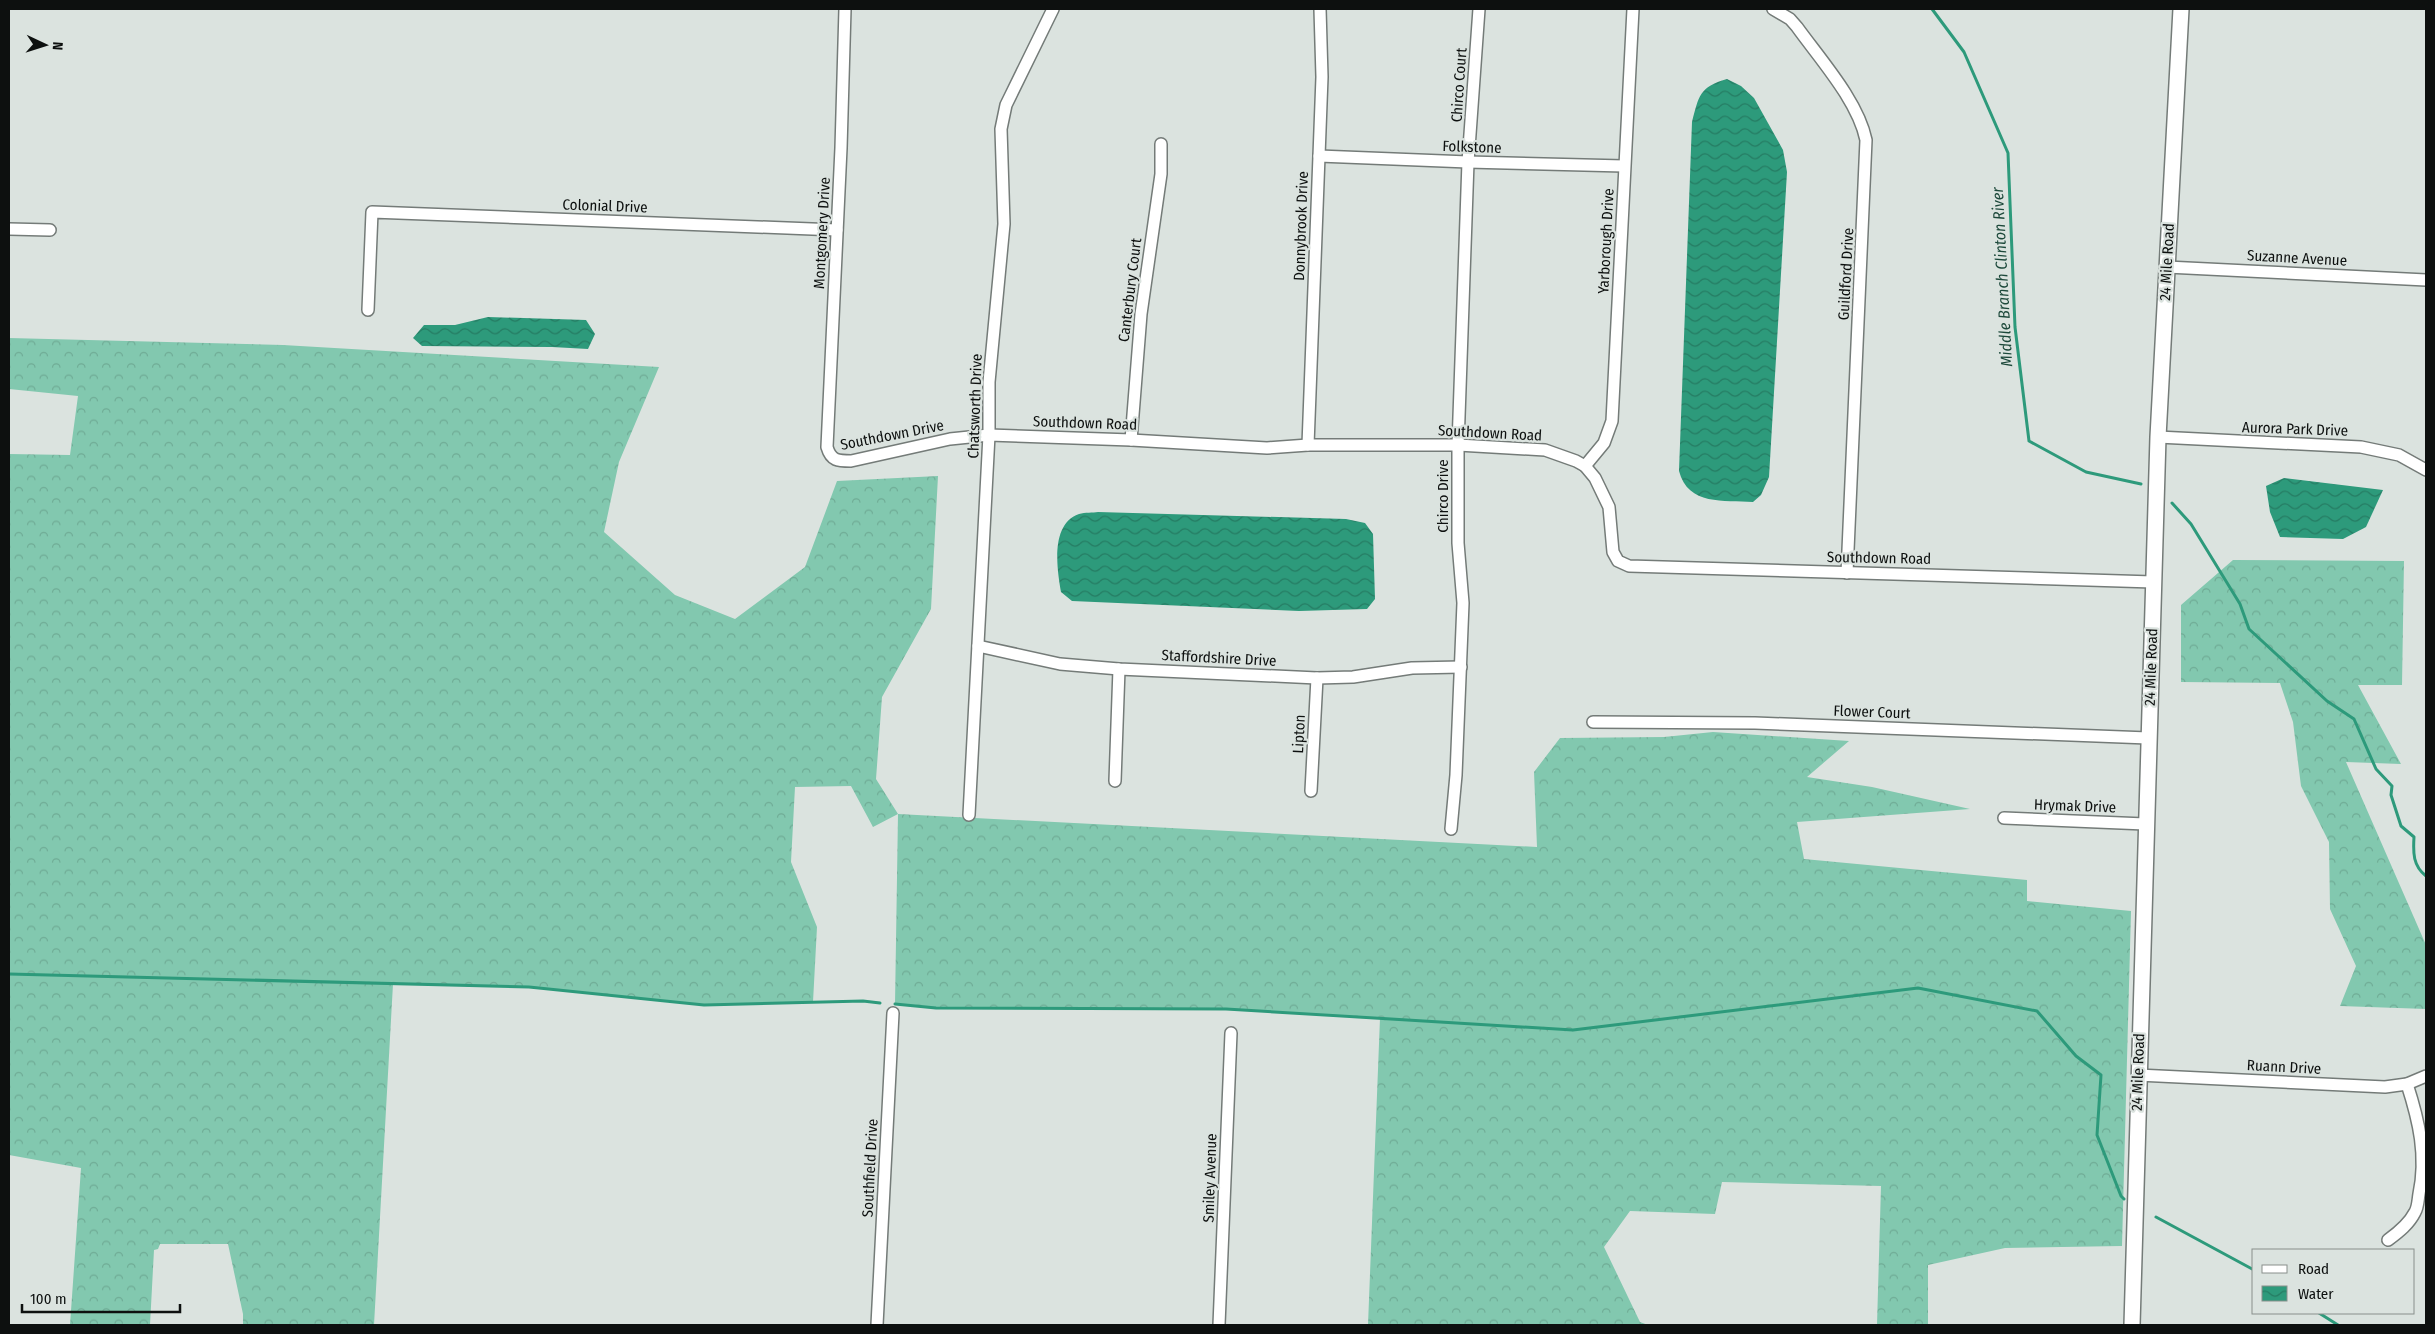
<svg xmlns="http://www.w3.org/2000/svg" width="2435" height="1334" font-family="'Fira Sans Condensed',sans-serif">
	<defs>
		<pattern id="forest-crowns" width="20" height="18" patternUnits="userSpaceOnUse" patternTransform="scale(1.25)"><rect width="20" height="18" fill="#82c8af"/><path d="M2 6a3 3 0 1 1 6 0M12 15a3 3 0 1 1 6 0" fill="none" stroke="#6fab95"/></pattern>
		<pattern id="water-waves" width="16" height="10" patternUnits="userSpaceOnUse" patternTransform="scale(1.25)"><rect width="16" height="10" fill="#2d9a7b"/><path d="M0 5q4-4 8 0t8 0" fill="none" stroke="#257c63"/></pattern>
	</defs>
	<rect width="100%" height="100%" fill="#dbe3df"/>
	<g fill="url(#forest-crowns)">
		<path d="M 9,338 L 283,345 L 659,367 L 619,462 L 604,532 L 675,595 L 735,619 L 805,567 L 837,481 L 938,476 L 931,609 L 882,697 L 876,779 L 898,814 L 1537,847 L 1534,772 L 1560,738 L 1664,737 L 1713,732 L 1849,741 L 1807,777 L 1872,787 L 1970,809 L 1797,822 L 1804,859 L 2027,880 L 2027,901 L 2131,911 L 2122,1246 L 2005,1248 L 1928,1265 L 1928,1325 L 1877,1325 L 1881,1186 L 1722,1182 L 1715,1214 L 1630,1211 L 1604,1247 L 1640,1322 L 1648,1325 L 1368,1325 L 1380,1018 L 1226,1009 L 936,1008 L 895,1004 L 898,814 L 873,827 L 851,786 L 795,787 L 791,862 L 817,927 L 813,1002 L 704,1005 L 529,987 L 393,984 L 374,1325 L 243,1325 L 243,1314 L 228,1244 L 160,1244 L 158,1249 L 154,1250 L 150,1325 L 70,1325 L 81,1168 L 9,1155 L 9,454 L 70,455 L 78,396 L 9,389 Z"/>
		<path d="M 2233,560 L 2404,561 L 2402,685 L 2358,685 L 2401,764 L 2346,762 L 2426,945 L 2426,1009 L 2340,1006 L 2356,966 L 2330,909 L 2329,842 L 2301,786 L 2293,722 L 2280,683 L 2181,682 L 2181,605 Z"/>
	</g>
	<g fill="url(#water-waves)">
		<path d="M 1727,79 L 1741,86 L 1754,98 L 1783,150 L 1787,172 L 1769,477 L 1761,495 L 1753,502 C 1724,500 1688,506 1679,471 L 1692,122 C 1699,96 1699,87 1727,79 Z"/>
		<path d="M 488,317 L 586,320 L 595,334 L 588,349 L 552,347 L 422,346 L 413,338 L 424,325 L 455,325 Z"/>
		<path d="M 2284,478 L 2383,490 L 2366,527 L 2343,539 L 2280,537 L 2270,512 L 2266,486 Z"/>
		<path d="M 1098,512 L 1346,519 L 1365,523 L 1373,534 L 1375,599 L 1367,609 L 1299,611 L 1072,601 L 1061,592 C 1057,569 1050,524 1079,514 C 1085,512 1093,513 1098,512 Z"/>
	</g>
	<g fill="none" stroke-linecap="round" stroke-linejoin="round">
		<g stroke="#2d9a7b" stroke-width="3">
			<path d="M 1932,9 L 1964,52 L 2008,153 L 2015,327 L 2029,441 L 2086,472 L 2141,484"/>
			<path d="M 2172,503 L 2191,524 L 2240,604 L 2249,629 L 2327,701 L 2354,719 L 2376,769 L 2392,786 L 2391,795 L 2401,826 L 2414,837 C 2413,853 2413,866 2426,876"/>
			<path d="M 9,974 L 529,987 L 704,1005 L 863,1001 L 880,1003"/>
			<path d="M 895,1004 L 936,1008 L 1226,1009 L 1573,1030 L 1918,988 L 2037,1011 L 2076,1056 L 2101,1075 L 2097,1135 L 2121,1196 L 2124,1199"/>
			<path d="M 2156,1217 L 2254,1270"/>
			<path d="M 2319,1313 L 2338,1325"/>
		</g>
		<g stroke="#747b78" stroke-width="14">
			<g id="street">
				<path d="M 845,9 L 841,148 L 827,447 C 831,461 838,461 851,461 L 950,439 L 989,435 L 1131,440 L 1267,448 L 1308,445 L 1458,445 L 1545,450 L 1576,461 L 1585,466 L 1595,478 L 1609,507 L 1613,552 L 1618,561 L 1629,566 L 2153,582"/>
				<path d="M 1773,9 L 1790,19 L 1797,27 C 1820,59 1858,101 1866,140 L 1847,573"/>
				<path d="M 1319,156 L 1468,162 L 1624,166"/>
				<path d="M 9,229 L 50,230"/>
				<path d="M 2167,267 L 2426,280"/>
				<path d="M 368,310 L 372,212 L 837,230"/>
				<path d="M 2158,437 L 2361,447 L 2399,455 L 2426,470"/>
				<path d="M 1131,440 L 1141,314 L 1161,174 L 1161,144"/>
				<path d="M 1308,445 L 1322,77 L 1320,9"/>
				<path d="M 1585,466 L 1604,443 L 1612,421 L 1633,9"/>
				<path d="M 978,646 L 1060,664 L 1119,669 L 1317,678 L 1353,677 L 1412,668 L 1461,667"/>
				<path d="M 1593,722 L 1755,723 L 2148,738"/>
				<path d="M 1115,781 L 1119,669"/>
				<path d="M 1311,791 L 1317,678"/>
				<path d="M 969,815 L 989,435 L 989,382 L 1004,224 L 1001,129 L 1006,105 L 1053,9"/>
				<path d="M 2004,818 L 2145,824"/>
				<path d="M 1451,829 L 1456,775 L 1463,603 L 1458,543 L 1458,445 L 1468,162 L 1479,9"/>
				<path d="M 2138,1075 L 2385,1087 L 2407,1084 L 2426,1076"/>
				<path d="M 2388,1240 C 2399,1232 2409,1224 2415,1212 C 2418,1207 2418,1200 2419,1194 C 2427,1156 2419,1121 2407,1084"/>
				<path d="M 877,1325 L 893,1013"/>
				<path d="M 1219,1325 L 1231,1033"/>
			</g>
		</g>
		<g stroke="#747b78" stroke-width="18">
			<path id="secondary" d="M 2132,1325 L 2158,437 L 2181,9"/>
		</g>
		<use href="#street" stroke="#fff" stroke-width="11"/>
		<use href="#secondary" stroke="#fff" stroke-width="15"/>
	</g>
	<g text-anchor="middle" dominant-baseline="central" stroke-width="4.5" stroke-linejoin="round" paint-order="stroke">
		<g font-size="15" fill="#0d100f" stroke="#dbe3df">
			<text transform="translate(1459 85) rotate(-86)">Chirco Court</text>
			<text transform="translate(1472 147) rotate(2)">Folkstone</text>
			<text transform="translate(605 206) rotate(2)">Colonial Drive</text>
			<text transform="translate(1301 226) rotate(-88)">Donnybrook Drive</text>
			<text transform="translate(822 233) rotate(-87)">Montgomery Drive</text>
			<text transform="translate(1606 241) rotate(-87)">Yarborough Drive</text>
			<text transform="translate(2297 258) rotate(3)">Suzanne Avenue</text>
			<text transform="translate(2167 262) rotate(-87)">24 Mile Road</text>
			<text transform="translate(1846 274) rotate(-87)">Guildford Drive</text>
			<text transform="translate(1130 290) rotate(-83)">Canterbury Court</text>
			<text transform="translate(975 406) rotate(-88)">Chatsworth Drive</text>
			<text transform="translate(1085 423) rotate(2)">Southdown Road</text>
			<text transform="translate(2295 429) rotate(2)">Aurora Park Drive</text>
			<text transform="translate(1490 433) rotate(3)">Southdown Road</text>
			<text transform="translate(892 435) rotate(-11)">Southdown Drive</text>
			<text transform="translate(1443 496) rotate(-90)">Chirco Drive</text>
			<text transform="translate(1879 558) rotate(1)">Southdown Road</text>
			<text transform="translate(1219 658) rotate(3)">Staffordshire Drive</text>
			<text transform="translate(2151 667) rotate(-88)">24 Mile Road</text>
			<text transform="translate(1872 712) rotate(2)">Flower Court</text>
			<text transform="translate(1299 734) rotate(-87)">Lipton</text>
			<text transform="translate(2075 806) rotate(2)">Hrymak Drive</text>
			<text transform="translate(2284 1067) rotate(3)">Ruann Drive</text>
			<text transform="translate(2138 1072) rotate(-88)">24 Mile Road</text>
			<text transform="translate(870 1168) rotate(-87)">Southfield Drive</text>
			<text transform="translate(1210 1178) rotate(-88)">Smiley Avenue</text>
		</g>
		<g font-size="16" font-style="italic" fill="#1d493b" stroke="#dbe3df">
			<text transform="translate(2002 277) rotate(-93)">Middle Branch Clinton River</text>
		</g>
	</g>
	<rect width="2435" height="1334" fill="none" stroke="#0d100f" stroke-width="20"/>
	<rect x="2252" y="1249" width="162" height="65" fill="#dbe3df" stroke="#898f8c"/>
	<rect x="2262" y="1265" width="25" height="8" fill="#ffffff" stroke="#898f8c"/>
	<text x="2298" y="1274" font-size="15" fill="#0d100f">Road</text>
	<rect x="2262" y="1286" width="25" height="15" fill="url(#water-waves)" stroke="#898f8c"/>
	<text x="2298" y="1299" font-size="15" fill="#0d100f">Water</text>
	<g transform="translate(45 45) rotate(94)" stroke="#dbe3df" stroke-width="4" paint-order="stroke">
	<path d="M0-4L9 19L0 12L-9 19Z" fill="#0d100f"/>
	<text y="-8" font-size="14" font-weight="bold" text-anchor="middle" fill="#0d100f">N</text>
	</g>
	<path d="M22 1304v8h158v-8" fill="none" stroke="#0d100f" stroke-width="2.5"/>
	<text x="30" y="1304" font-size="15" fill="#0d100f" stroke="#dbe3df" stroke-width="4" paint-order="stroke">100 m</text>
</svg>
